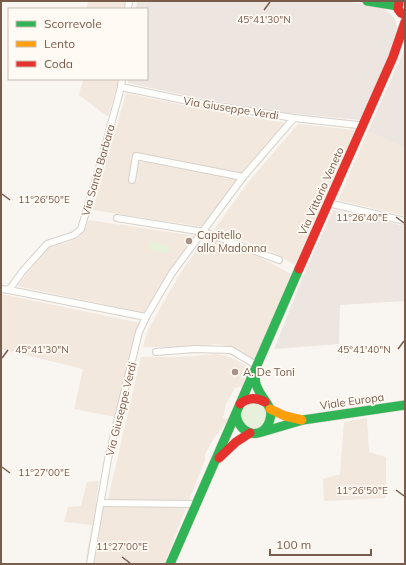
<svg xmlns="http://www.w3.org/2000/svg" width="406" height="565" font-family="Mulish,sans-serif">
	<rect width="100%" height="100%" fill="#f9f5f0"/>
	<g fill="#f2e8de">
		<path d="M 84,1 L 127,1 L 126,9 L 86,9 L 88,2 Z"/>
		<path d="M 83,79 L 118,79 L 117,86 L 108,117 L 79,95 Z"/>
		<path d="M 126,93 L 196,108 L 286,123 L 239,178 L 204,227 L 93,210 Z"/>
		<path d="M 298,124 L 355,130 L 295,265 L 265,248 L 214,230 L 246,185 Z"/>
		<path d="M 368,131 L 405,148 L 405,216 L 338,200 Z"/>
		<path d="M 89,220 L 196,236 L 177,261 L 145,313 L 17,286 L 48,248 L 69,242 L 79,237 L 84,231 Z"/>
		<path d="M 208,238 L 261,258 L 291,274 L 256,361 L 238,350 L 224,345 L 217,344 L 180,347 L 143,347 L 148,330 L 171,289 L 185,266 L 197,250 Z"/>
		<path d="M 1,294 L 140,323 L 135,335 L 115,417 L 74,409 L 83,369 L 1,349 Z"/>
		<path d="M 216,354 L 222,355 L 234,359 L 252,369 L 244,386 L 235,388 L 226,404 L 223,418 L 229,419 L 212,441 L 205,454 L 205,460 L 164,564 L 86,564 L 87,552 L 92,525 L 64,522 L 68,507 L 81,506 L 87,482 L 99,481 L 96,502 L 107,503 L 141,357 L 180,357 Z"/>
		<path d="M 367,418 L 369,452 L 386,457 L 386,498 L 324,501 L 323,479 L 340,474 L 344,422 Z"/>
	</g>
	<g fill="#ede5e0">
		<path d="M 137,1 L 345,1 L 383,8 L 394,17 L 396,22 L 398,34 L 360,120 L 279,112 L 198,98 L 128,83 L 128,79 L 147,79 L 147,9 L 136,9 Z"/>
		<path d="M 405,48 L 405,148 L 368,131 Z"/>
		<path d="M 333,210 L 405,226 L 405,301 L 340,305 L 339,344 L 274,349 L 304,274 Z"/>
	</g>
	<g fill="#e7f0db">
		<path d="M 150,241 L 169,246 L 167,254 L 148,249 Z"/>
		<circle cx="254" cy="416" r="14"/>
	</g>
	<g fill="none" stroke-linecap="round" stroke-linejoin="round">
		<g stroke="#d7d1cb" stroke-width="8">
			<g id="street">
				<path d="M 128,9 L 129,1"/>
				<path d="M 121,87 L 198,103 L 294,118"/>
				<path d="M 132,180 L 136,156 L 243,177"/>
				<path d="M 328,203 L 405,221"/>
				<path d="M 117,218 L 204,232 L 279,260"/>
				<path d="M 1,289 L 9,290 L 22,272 L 47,244 L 74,235 L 81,229 L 102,158 L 121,87 L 122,79"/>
				<path d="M 9,290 L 146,317"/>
				<path d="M 156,352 L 194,349 L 231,350 L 256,365"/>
				<path d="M 101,503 L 196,504"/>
				<path d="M 90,564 L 108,459 L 139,332 L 146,317 L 172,273 L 243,177 L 294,118 L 358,125 L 363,127"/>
			</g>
		</g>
		<g stroke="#d9d2cb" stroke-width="10">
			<g id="fast">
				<path d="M 367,1 L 398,6"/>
				<path d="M 236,414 C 239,437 265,441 270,419 C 274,407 262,399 258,389 C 255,384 255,379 255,374"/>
				<path d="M 262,432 L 303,420 L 405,405"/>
				<path d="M 170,564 L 299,269"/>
			</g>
		</g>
		<g stroke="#d9d2cb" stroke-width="10">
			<path id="slow" d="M 270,409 L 285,416 L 302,420"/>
		</g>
		<g stroke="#d9d2cb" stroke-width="10">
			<g id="jam">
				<path d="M 399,2 L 398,9 L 401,13 L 405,15"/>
				<path d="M 299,269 L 393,57 L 405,22"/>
				<path d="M 240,404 C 248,397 256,397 265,402"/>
				<path d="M 219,458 L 236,442 L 250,433"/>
			</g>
		</g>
		<use href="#street" stroke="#fefefd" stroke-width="6"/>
		<use href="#fast" stroke="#30b455" stroke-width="9"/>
		<use href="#slow" stroke="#ff9f0a" stroke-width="9"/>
		<use href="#jam" stroke="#e5322d" stroke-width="9"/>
	</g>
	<path fill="none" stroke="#7a5c4d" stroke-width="1.5" d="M 264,10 L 270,2M 2,194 L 10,200M 396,217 L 404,223M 398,349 L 404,341M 2,358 L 8,350M 2,467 L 10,473M 396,490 L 404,496M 122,557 L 130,563"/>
	<g fill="#a69286" stroke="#fffaf3" stroke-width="1.5">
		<circle cx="189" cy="241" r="4"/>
		<circle cx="235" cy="372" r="4"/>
	</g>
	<g text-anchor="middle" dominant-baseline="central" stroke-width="3.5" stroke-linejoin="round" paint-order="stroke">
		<g font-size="11" fill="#7a5c4d" stroke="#fffaf3">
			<text transform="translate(231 108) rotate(9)">Via Giuseppe Verdi</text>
			<text transform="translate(98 170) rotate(-74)">Via Santa Barbara</text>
			<text transform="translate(321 191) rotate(-66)">Via Vittorio Veneto</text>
			<text transform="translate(352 401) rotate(-8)">Viale Europa</text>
			<text transform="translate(121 409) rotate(-76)">Via Giuseppe Verdi</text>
		</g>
		<g font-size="11" fill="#7a5c4d" stroke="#fffaf3" text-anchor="start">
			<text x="197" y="235">Capitello<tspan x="197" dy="13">alla Madonna</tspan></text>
			<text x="243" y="372">A. De Toni</text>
		</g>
	</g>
	<g font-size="10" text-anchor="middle" fill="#7a5c4d" stroke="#fffaf3" stroke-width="3.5" stroke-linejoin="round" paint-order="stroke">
		<text x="264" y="23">45°41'30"N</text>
		<text x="44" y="203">11°26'50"E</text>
		<text x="362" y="221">11°26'40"E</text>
		<text x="364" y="353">45°41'40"N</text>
		<text x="42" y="353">45°41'30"N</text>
		<text x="44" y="476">11°27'00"E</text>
		<text x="362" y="494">11°26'50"E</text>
		<text x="122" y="550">11°27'00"E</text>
	</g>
	<rect width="406" height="565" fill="none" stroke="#7a5c4d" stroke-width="4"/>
	<rect x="8" y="8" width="140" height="72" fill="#fffaf3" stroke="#cabbb1"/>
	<rect x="16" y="21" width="20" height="6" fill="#30b455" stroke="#cabbb1"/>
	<text x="44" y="28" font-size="12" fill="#7a5c4d">Scorrevole</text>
	<rect x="16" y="41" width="20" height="6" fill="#ff9f0a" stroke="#cabbb1"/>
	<text x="44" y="48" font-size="12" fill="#7a5c4d">Lento</text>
	<rect x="16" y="61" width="20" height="6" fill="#e5322d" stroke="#cabbb1"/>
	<text x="44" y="68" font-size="12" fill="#7a5c4d">Coda</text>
	<path d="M270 549v6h101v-6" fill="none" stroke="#7a5c4d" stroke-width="2"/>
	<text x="276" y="549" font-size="12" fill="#7a5c4d" stroke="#fffaf3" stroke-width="3" paint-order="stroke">100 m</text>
</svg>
